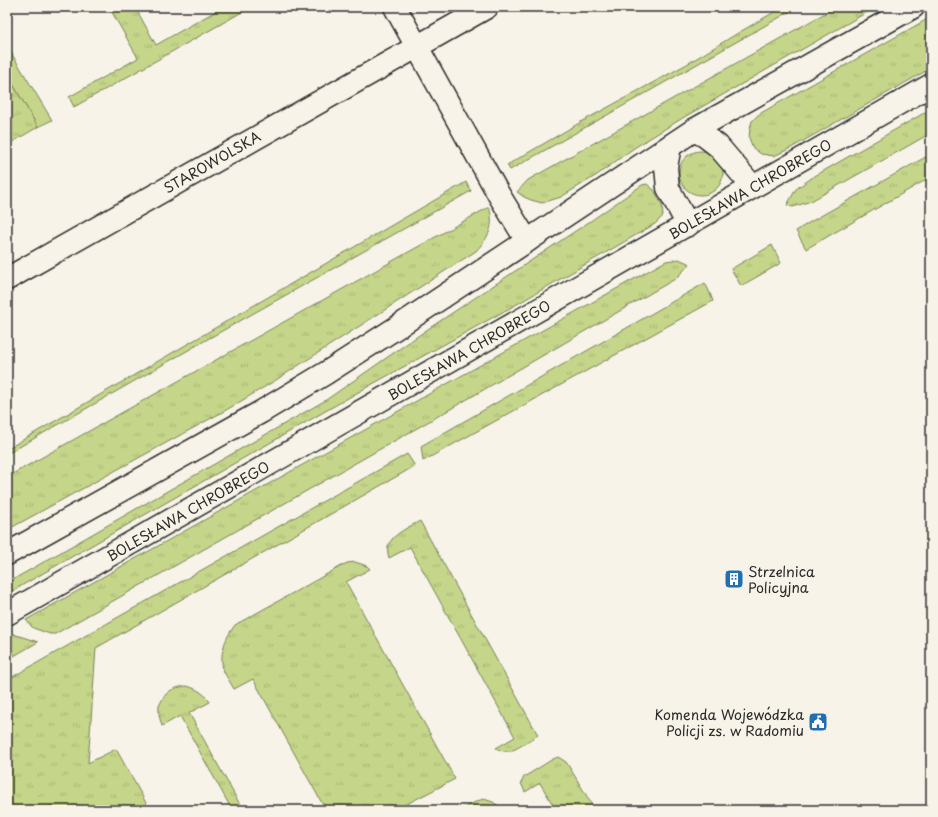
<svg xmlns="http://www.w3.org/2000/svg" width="938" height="817" font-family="'Playpen Sans',sans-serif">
	<defs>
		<pattern id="grass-tufts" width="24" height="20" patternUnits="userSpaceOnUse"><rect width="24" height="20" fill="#c5d589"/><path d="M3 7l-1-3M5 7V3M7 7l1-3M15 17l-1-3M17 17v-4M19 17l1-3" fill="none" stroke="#a9b776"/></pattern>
	</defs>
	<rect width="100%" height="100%" fill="#f7f3e8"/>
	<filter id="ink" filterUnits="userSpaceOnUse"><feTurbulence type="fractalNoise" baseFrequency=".025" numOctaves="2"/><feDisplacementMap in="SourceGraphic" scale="8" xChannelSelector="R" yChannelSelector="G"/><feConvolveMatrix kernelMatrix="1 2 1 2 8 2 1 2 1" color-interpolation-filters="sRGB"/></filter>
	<g filter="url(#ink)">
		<g fill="url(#grass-tufts)" stroke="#78805a">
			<path d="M 109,7 L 135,7 L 156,45 L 223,7 L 251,7 L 74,107 L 69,97 L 138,58 Z"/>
			<path d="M 783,7 L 798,7 L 510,170 L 507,165 L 581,122 L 687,64 L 738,33 Z"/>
			<path d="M 836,7 L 876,7 L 686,116 L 634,148 L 597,175 L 561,197 L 542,203 L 531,200 L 524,197 L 517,192 L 528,180 Z"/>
			<path d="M 931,17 L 931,68 L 791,148 L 774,156 L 761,154 L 753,148 L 749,138 L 750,128 L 752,121 L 759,114 Z"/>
			<path d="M 7,74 L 38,127 L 7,145 Z"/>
			<path d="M 931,109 L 931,133 L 811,201 L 793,207 L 787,205 L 796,189 L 813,177 Z"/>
			<circle cx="701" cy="173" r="22"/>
			<path d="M 931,154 L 931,177 L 806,249 L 796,231 L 810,222 Z"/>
			<path d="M 466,182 L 471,191 L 206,340 L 7,454 L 7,449 Z"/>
			<path d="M 647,184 L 654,190 L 662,205 L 663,216 L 655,224 L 519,303 L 369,386 L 7,594 L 7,583 L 326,400 L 425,331 L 592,220 L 642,185 Z"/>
			<path d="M 489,207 C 495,226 489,237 476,251 L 276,380 L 228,409 L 7,530 L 7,477 Z"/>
			<path d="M 772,245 L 781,263 L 741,286 L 731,269 Z"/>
			<path d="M 679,259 L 690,264 L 675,279 L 440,415 L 55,634 L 50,634 L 33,628 L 26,620 L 666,261 Z"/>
			<path d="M 705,283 L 709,291 L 713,301 L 423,461 L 421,446 Z"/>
			<path d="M 407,454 L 415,466 L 96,648 L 88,763 L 116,749 L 150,810 L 13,810 L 7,800 L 7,680 Z"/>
			<path d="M 420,521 L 538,735 C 531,739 517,750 509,751 C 504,752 500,750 496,748 L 515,737 L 410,547 L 389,558 C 388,554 387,550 388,546 C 392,534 411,526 420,521 Z"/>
			<path d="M 355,562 L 367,566 L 370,569 L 346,582 L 455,779 L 399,808 L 400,810 L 314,810 L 323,805 L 253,679 L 234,689 C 231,683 227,678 224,672 C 218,656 225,638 235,625 L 347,563 Z"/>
			<path d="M 7,632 L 38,642 L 7,660 Z"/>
			<path d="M 187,686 C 197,689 204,693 210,702 L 189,713 L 243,810 L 232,810 L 180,716 L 162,726 C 160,720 158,712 159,706 C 160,704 161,702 162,700 C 167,690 176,687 187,686 Z"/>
			<path d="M 558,757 L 566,762 L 576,778 L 595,810 L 556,810 L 540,783 L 525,792 L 521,783 L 524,777 L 553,759 Z"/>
			<path d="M 484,799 L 493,802 L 500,807 L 494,810 L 460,810 L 477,801 Z"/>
		</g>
		<path fill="#c5d589" stroke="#78805a" d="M 7,46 L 52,120 L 38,127 L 7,74 Z"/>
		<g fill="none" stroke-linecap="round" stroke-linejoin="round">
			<g stroke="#2b2b2b" stroke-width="25">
				<g id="minor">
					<path d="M 395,7 L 499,195 L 527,241"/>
					<path d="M 694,130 L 705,136 L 718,146 L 753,187"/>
					<path d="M 670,146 L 666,167 L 668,188 L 688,225"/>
					<path d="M 7,279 L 487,7"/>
				</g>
			</g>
			<g stroke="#2b2b2b" stroke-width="25">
				<g id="tertiary">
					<path d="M 7,554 L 261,412 L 326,373 L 396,328 L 694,130 L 913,7"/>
					<path d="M 7,614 L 931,85"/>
				</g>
			</g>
			<use href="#minor" stroke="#f7f3e8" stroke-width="22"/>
			<use href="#tertiary" stroke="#f7f3e8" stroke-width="22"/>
		</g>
	</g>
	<defs>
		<g id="building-square" transform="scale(1)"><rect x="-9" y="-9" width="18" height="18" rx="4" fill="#1f6fb2" stroke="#f7f3e8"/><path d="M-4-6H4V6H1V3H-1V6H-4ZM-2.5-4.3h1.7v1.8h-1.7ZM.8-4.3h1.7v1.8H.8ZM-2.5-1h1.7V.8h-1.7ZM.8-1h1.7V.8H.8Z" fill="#fff"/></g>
		<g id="civic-square" transform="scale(1)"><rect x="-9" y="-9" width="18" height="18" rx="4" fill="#1f6fb2" stroke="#f7f3e8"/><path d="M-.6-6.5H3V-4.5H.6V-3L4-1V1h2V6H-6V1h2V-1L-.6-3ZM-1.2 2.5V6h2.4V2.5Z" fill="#fff"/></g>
	</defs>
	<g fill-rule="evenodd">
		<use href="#building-square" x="734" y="579"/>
		<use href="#civic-square" x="818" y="722"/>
	</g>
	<g text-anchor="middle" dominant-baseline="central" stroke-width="3" stroke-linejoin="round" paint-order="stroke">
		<g font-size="14" fill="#2b2b2b" stroke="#f7f3e8">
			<text transform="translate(212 162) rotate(-30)">STAROWOLSKA</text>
			<text transform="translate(750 189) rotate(-30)">BOLESŁAWA CHROBREGO</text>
			<text transform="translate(469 350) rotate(-30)">BOLESŁAWA CHROBREGO</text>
			<text transform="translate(188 511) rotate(-30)">BOLESŁAWA CHROBREGO</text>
		</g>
		<g font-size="14" fill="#2b2b2b" stroke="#f7f3e8" text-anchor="start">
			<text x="748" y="571">Strzelnica<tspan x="748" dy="16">Policyjna</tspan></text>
			<text x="804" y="714" text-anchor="end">Komenda Wojewódzka<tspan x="804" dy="16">Policji zs. w Radomiu</tspan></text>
		</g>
	</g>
	<rect width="938" height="817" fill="none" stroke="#f7f3e8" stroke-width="24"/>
	<rect x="12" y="12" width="914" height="793" fill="none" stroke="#2b2b2b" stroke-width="1.5" filter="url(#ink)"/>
</svg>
